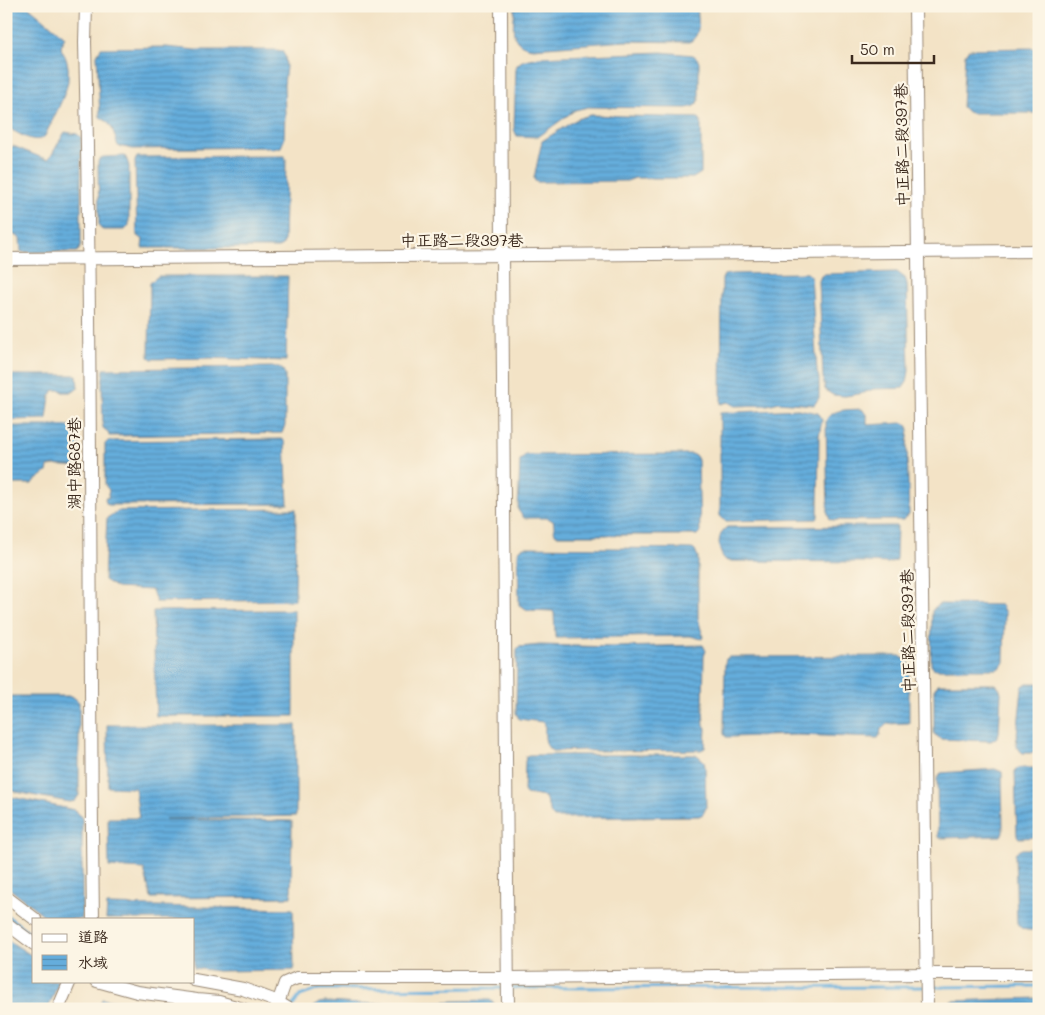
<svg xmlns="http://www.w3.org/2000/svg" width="1045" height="1015" font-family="Mali,'LXGW WenKai TC',sans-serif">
	<defs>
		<pattern id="water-rules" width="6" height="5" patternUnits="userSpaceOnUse" patternTransform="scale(1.25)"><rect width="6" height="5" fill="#65addc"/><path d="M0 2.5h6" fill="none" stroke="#548db2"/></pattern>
	</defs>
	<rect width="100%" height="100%" fill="#fcf5e5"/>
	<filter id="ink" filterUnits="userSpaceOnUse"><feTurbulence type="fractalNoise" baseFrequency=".02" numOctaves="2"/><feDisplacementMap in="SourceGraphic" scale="10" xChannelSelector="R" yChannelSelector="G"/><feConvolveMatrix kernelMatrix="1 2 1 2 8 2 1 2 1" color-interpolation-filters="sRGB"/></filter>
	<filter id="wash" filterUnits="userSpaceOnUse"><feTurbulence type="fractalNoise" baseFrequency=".0096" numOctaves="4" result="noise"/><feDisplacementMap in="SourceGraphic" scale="20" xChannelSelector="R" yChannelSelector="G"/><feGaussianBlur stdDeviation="1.12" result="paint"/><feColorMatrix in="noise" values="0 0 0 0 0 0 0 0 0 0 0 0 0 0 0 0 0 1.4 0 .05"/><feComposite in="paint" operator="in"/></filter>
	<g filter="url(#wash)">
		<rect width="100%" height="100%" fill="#f3e3c6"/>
		<g fill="url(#water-rules)" stroke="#506c7d">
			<path d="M 6,6 L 28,6 L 65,37 C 57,52 64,49 67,62 C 69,68 68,75 68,81 C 65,98 52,120 45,136 C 35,146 17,132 6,127 Z"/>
			<path d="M 515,6 L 697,6 C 698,17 702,37 689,42 L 626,41 L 533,48 C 507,45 514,26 515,6 Z"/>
			<path d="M 166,47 L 196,50 L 277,50 L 282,51 L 285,56 L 286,67 L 284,85 L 285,113 L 284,140 L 281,147 L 273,149 L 265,147 L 133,149 L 118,146 C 113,132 114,125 100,117 L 97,55 L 101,48 Z"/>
			<path d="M 1039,48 L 1039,113 L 971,113 L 967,112 L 962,107 L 965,55 L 968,50 L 971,49 Z"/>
			<path d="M 661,52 L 693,55 L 697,58 L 699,63 L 699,100 C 696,106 693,107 686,108 L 588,107 L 575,110 L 538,137 L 517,136 L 514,129 L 516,67 C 520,59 531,59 539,57 Z"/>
			<path d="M 590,115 L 698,118 L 700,119 L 701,122 L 701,173 L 693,178 L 635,178 L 627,181 L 537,182 L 535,181 L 534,178 L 542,141 L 577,119 Z"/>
			<path d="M 65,132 L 77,134 L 81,137 L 81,246 L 78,251 L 76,252 L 21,252 L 20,238 L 14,235 L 6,233 L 6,149 L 13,146 L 40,157 L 48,159 L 51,156 L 63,135 Z"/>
			<path d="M 125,156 L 127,160 L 129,166 L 129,225 L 125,230 L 103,230 L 101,229 L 99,226 L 98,162 L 99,159 L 103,157 Z"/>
			<path d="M 284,156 L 286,159 L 284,242 L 282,246 L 278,248 L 142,248 L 143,239 L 137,236 L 135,161 L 137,157 Z"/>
			<path d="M 897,272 L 905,278 L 907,284 L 909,371 L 907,382 L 903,388 L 873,389 L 864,393 L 845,396 L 833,395 L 825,390 L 823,377 L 819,281 L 821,276 L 825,274 Z"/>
			<path d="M 807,273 L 811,276 L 817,372 L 819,378 L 819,398 L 814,405 L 779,402 L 768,405 L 735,406 L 728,402 L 721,404 L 722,279 L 724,275 L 732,274 Z"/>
			<path d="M 158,276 L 288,276 L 286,361 L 211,358 L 152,359 L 149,357 L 150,283 Z"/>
			<path d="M 279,367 L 283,370 L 285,375 L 285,425 L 282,433 L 109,436 L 108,432 L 103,428 L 102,384 L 104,369 Z"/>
			<path d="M 6,375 L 77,375 L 78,388 L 73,392 L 62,392 L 62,390 L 54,390 L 50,396 L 47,418 L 46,419 L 6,420 Z"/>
			<path d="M 798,409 L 818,413 L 820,415 L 822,420 L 819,436 L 818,517 L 817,519 L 814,519 L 725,521 L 720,516 L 720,413 Z"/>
			<path d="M 862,409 L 867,416 L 867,425 L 903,423 L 907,425 L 909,429 L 907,446 L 909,515 L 903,520 L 833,520 L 830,519 L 828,514 L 826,421 C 831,408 850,410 862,409 Z"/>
			<path d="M 6,426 L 75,426 L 79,433 L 79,450 L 76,451 L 76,467 L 54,465 L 48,467 L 47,472 L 32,483 L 32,484 L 6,484 Z"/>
			<path d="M 282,439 L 285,441 L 288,504 L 108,505 L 106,503 L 105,498 L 108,498 L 109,490 L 105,485 L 105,444 L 108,441 Z"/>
			<path d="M 692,454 L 696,456 L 698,460 L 700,532 L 697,535 L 556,535 C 553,531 555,526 553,521 L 548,518 L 524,518 L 518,510 L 520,460 L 525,455 Z"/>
			<path d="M 296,509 L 295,600 L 156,602 L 152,590 L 117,588 L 104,580 L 107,518 L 118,511 Z"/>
			<path d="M 897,526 L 896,559 L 895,561 L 888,563 L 865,562 L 727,561 C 717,554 716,534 727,527 Z"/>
			<path d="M 524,547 L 691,549 L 695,550 L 698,557 L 698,618 L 703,637 L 702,639 L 690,636 L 556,638 L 555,635 L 554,612 L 552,611 L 528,610 L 519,605 L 518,553 L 520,549 Z"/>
			<path d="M 940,604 L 1001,605 L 1005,613 L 1004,662 L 1001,667 L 997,669 L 937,669 L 933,668 L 931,665 L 932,611 L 936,606 Z"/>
			<path d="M 294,610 L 294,716 L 156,716 L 153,611 Z"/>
			<path d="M 540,645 L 615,647 L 703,645 L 706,651 L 704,656 L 703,707 L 704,725 L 706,728 L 705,748 L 701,750 L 594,751 L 583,750 L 552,751 C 543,745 545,734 545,724 L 543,722 L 519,719 L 516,713 L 517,649 L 519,647 Z"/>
			<path d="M 900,656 L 909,662 L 909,723 L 887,724 L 881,729 L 880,735 L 878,738 L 797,735 L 730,737 L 726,737 L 724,734 L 725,663 L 726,659 L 729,657 Z"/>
			<path d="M 1027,683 L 1039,683 L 1039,753 L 1023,753 L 1017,748 L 1016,745 L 1022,689 L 1023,686 Z"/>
			<path d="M 938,684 L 996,684 L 1000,689 L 1001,693 L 999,733 L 996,738 L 991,741 L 941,739 L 934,734 L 934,690 Z"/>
			<path d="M 6,696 L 72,696 L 79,702 L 79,795 L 75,801 L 69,802 L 6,790 Z"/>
			<path d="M 107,725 L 296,725 L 296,816 L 165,819 L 292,821 L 291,897 L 151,898 L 144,869 L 109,867 L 108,818 L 139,818 L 135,788 L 108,787 Z"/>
			<path d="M 529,755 L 697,755 L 704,761 L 705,767 L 706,808 L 703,814 L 699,816 L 554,818 L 551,814 L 545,797 L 526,794 L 524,791 L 525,762 L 526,756 Z"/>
			<path d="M 1018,768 L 1039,768 L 1039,837 L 1019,838 L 1017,836 L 1015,771 Z"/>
			<path d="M 995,769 L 1002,772 L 1003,832 L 1001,836 L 940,838 L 938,837 L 937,778 L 939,775 L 941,773 Z"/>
			<path d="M 6,796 L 75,810 L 79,814 L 82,819 L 82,919 L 49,919 L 6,886 Z"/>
			<path d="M 1022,849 L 1039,849 L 1039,930 C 1030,930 1022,932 1017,923 L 1015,854 L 1016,852 Z"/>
			<path d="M 107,905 L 293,909 L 294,970 L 217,971 L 194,968 L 194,919 L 106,919 Z"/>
			<path d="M 6,939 L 34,957 L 34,981 L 59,981 L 48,1009 L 6,1009 Z"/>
			<path d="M 1039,998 L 1039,1009 L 953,1009 L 951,1001 Z"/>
			<path d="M 102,999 L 163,1009 L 98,1009 Z"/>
			<path d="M 490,1000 L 494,1003 L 494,1009 L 313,1009 L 313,1007 L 319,1003 L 325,1002 L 360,1004 Z"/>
		</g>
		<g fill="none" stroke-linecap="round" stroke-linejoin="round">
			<g stroke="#65addc" stroke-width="3">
				<path d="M 6,915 L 34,936"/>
				<path d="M 123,981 L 164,990"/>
				<path d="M 931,987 L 1039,986"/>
				<path d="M 511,988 L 925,987"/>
				<path d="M 245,1006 L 252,1009"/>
				<path d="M 291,1008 L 300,996 L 319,989 L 505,988"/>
			</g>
		</g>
	</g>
	<g filter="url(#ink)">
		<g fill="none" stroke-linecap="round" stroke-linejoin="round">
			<g stroke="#978672" stroke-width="14">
				<g id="minor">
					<path d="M 86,6 L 85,42 C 92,334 89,627 93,919"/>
					<path d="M 501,6 L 502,255 L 508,1009"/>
					<path d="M 915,6 L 927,1009"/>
					<path d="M 6,259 L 1039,251"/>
					<path d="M 6,897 L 35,919"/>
					<path d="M 6,923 L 34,944"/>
					<path d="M 194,980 L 243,989 L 276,1001 L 289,1009"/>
					<path d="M 97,981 L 137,992 L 197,1000 L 219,1002 L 243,1009"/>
					<path d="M 278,1003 L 285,983 L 297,978 L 508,978 L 927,974 L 1039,974"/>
					<path d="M 58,1009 L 70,981"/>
				</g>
			</g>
			<use href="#minor" stroke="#fff" stroke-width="12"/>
		</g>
	</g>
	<g text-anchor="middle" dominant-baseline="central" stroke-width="4.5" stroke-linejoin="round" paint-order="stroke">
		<g font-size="16" fill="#3b2a1e" stroke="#fcf5e5">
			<text transform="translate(901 145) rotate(-91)">中正路二段397巷</text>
			<text x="462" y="239">中正路二段397巷</text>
			<text transform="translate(73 463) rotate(-90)">湖中路687巷</text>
			<text transform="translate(907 631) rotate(-91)">中正路二段397巷</text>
		</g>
	</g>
	<rect width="1045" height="1015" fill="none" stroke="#fcf5e5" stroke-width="25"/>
	<rect x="32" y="918" width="162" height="65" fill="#fcf5e5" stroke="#afa495"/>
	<rect x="42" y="934" width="25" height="8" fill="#ffffff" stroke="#afa495"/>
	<text x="78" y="942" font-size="15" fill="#3b2a1e">道路</text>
	<rect x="42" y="955" width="25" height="15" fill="url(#water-rules)" stroke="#afa495"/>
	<text x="78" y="968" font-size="15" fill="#3b2a1e">水域</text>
	<path d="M852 55v8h82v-8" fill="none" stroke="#3b2a1e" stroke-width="2.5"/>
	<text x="860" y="55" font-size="15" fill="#3b2a1e" stroke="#fcf5e5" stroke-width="4" paint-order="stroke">50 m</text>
</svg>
